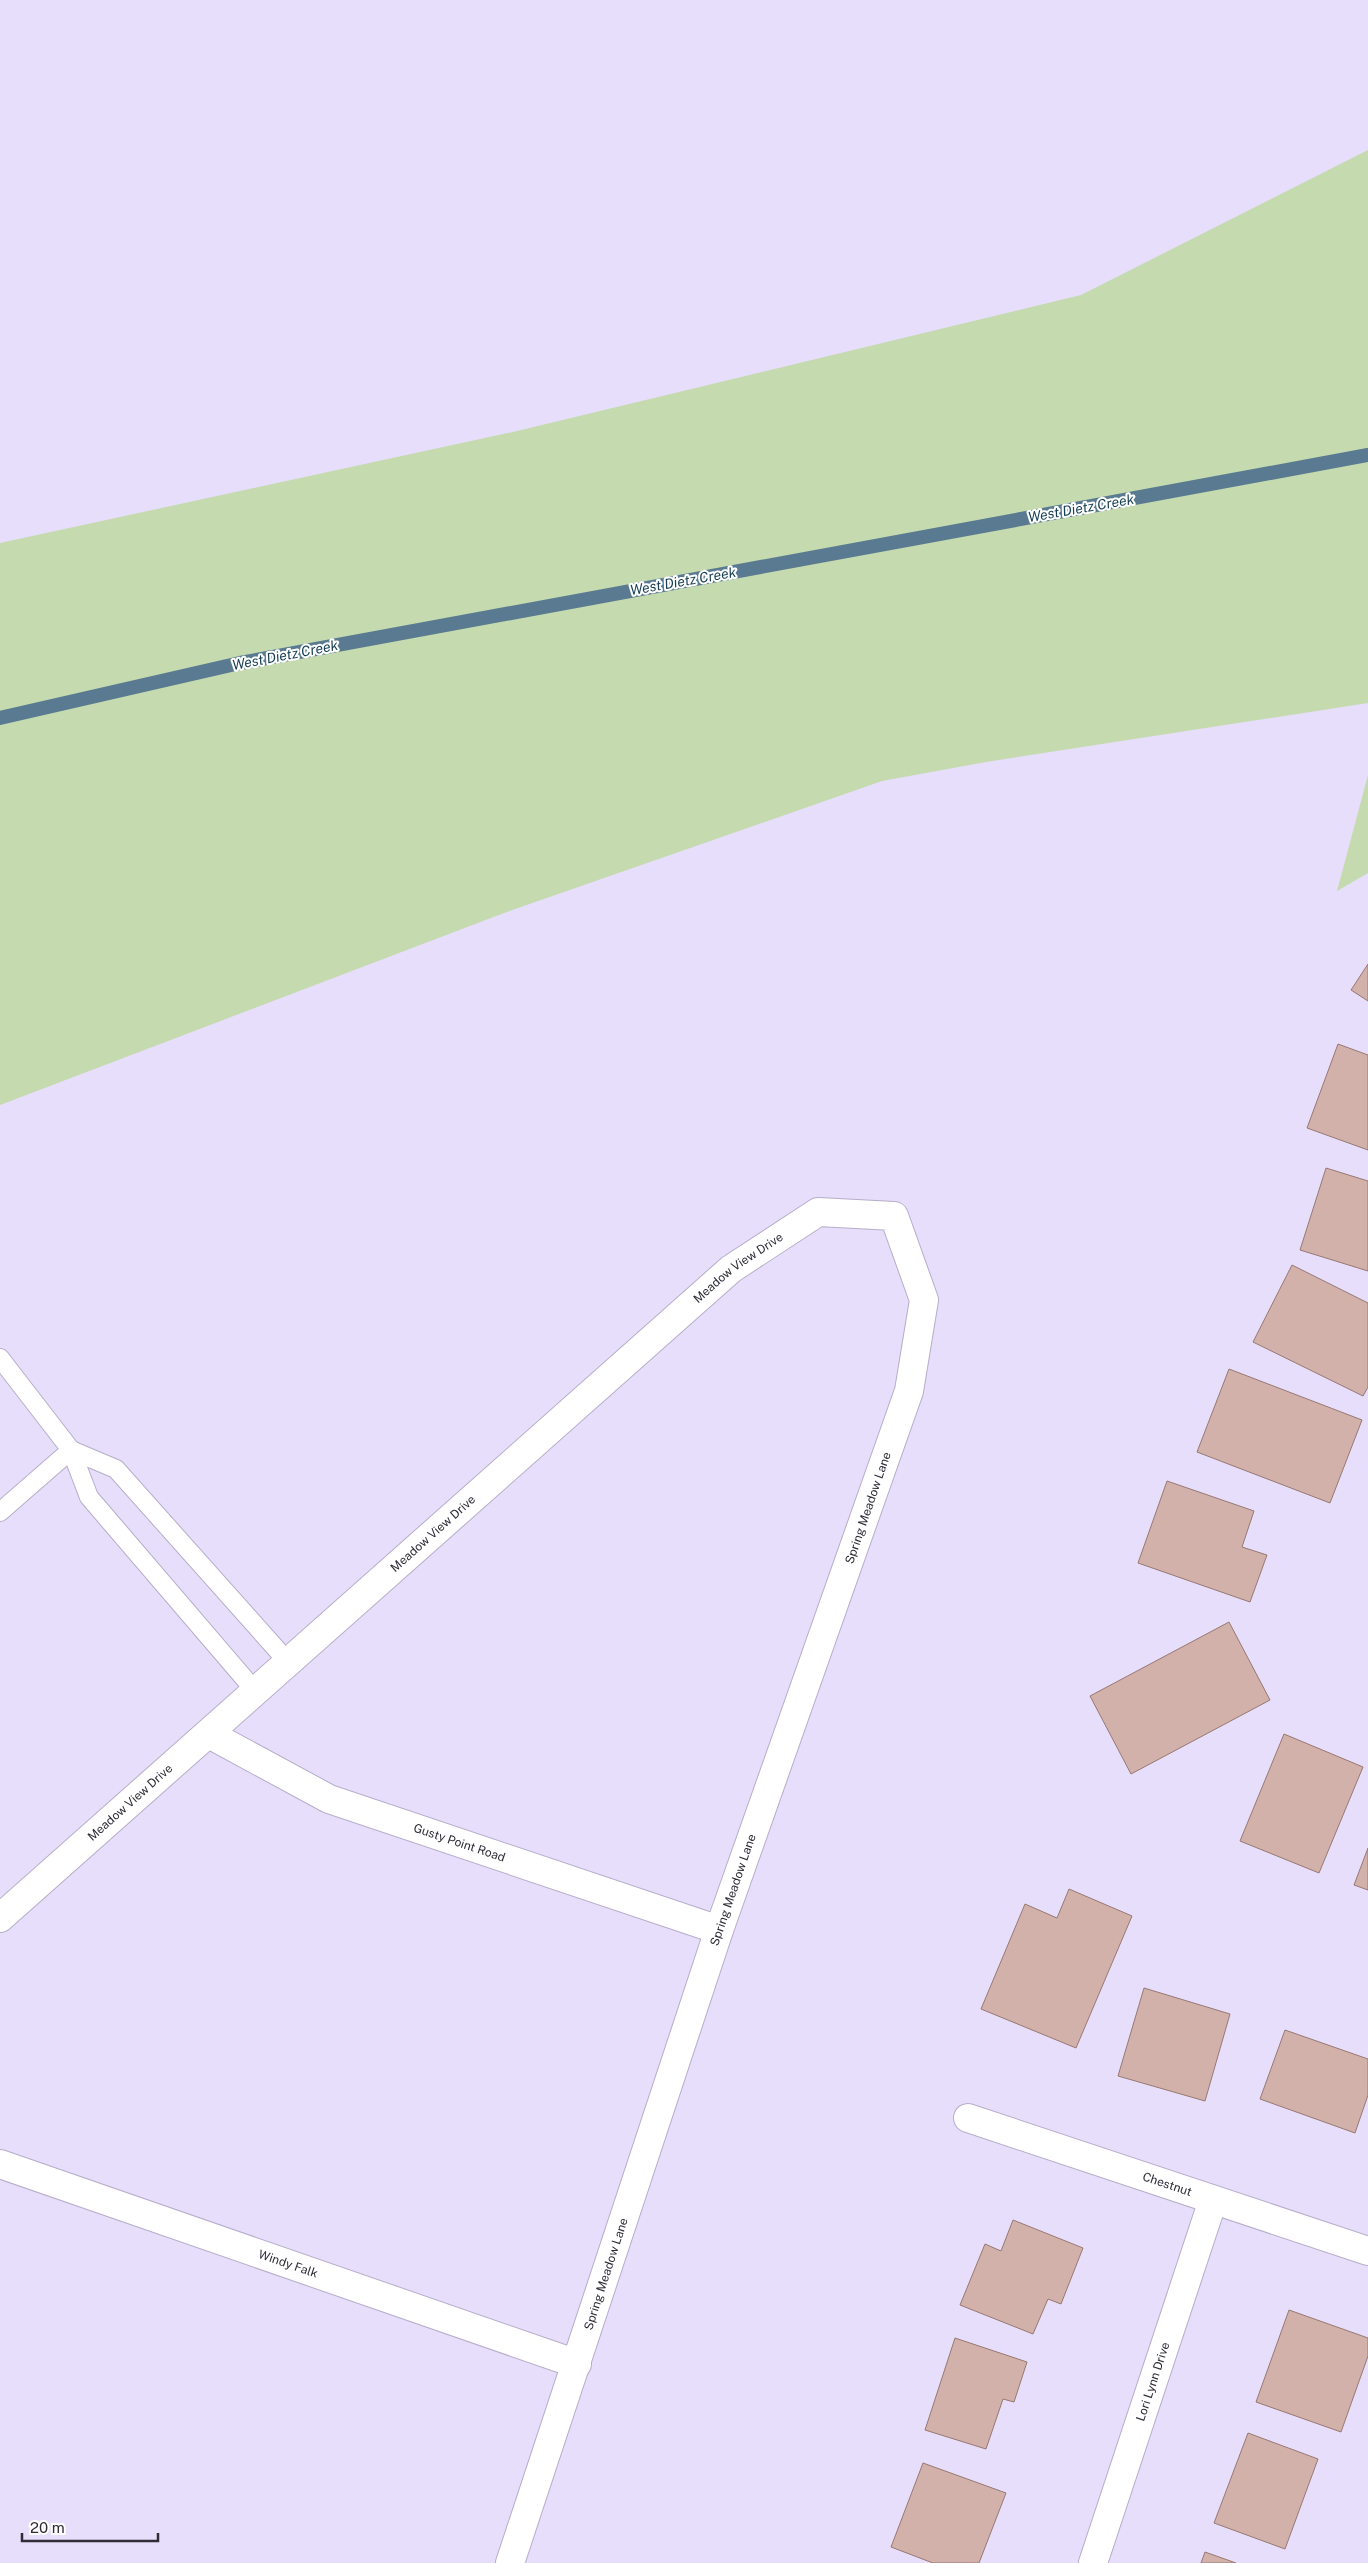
<svg xmlns="http://www.w3.org/2000/svg" width="1368" height="2563" font-family="'Public Sans',sans-serif">
	<rect width="100%" height="100%" fill="#e7defb"/>
	<g fill="#c5daae">
		<path d="M 1368,150 L 1368,703 L 986,762 L 882,781 L 504,913 L 0,1105 L 0,543 L 517,431 L 1081,295 Z"/>
		<path d="M 1368,775 L 1368,873 L 1337,891 Z"/>
	</g>
	<g fill="none" stroke-linecap="round" stroke-linejoin="round">
		<path stroke="#597a91" stroke-width="14" d="M 0,718 L 240,663 L 1368,455"/>
	</g>
	<g fill="#d3b1ab" stroke="#977872">
		<path d="M 1368,964 L 1368,1001 L 1351,990 Z"/>
		<path d="M 1338,1044 L 1368,1055 L 1368,1150 L 1307,1128 Z"/>
		<path d="M 1326,1168 L 1368,1181 L 1368,1271 L 1300,1250 Z"/>
		<path d="M 1292,1265 L 1368,1303 L 1368,1387 L 1363,1396 L 1253,1342 Z"/>
		<path d="M 1229,1369 L 1362,1420 L 1330,1503 L 1197,1452 Z"/>
		<path d="M 1167,1481 L 1254,1511 L 1242,1547 L 1267,1555 L 1250,1602 L 1138,1563 Z"/>
		<path d="M 1229,1622 L 1270,1700 L 1131,1774 L 1090,1696 Z"/>
		<path d="M 1284,1734 L 1363,1767 L 1319,1873 L 1240,1841 Z"/>
		<path d="M 1368,1848 L 1368,1890 L 1354,1885 Z"/>
		<path d="M 1069,1889 L 1132,1916 L 1076,2048 L 981,2009 L 1025,1904 L 1057,1918 Z"/>
		<path d="M 1144,1988 L 1230,2014 L 1205,2101 L 1118,2076 Z"/>
		<path d="M 1285,2030 L 1368,2059 L 1368,2095 L 1355,2133 L 1260,2099 Z"/>
		<path d="M 1013,2220 L 1083,2248 L 1061,2304 L 1048,2299 L 1033,2334 L 960,2305 L 985,2244 L 1001,2251 Z"/>
		<path d="M 1289,2310 L 1368,2338 L 1368,2356 L 1341,2432 L 1256,2402 Z"/>
		<path d="M 955,2338 L 1027,2362 L 1014,2402 L 1003,2399 L 986,2449 L 925,2430 Z"/>
		<path d="M 1248,2433 L 1318,2459 L 1285,2549 L 1214,2523 Z"/>
		<path d="M 923,2463 L 1006,2493 L 979,2563 L 933,2563 L 891,2547 Z"/>
		<path d="M 1205,2552 L 1236,2563 L 1201,2563 Z"/>
	</g>
	<g fill="none" stroke-linecap="round" stroke-linejoin="round">
		<g stroke="#b7adc9" stroke-width="20">
			<g id="lane">
				<path d="M 0,1358 L 71,1450 L 89,1497 L 256,1692"/>
				<path d="M 71,1450 L 116,1469 L 288,1662"/>
				<path d="M 0,1512 L 71,1450"/>
			</g>
		</g>
		<g stroke="#b7adc9" stroke-width="30">
			<g id="street">
				<path id="s1" d="M 209,1734 L 329,1799 L 719,1930"/>
				<path id="s2" d="M 0,1918 L 731,1269 L 818,1212 L 894,1216 L 924,1300 L 909,1391 L 719,1930 L 510,2563"/>
				<path id="s3" d="M 968,2118 L 1368,2251"/>
				<path id="s4" d="M 0,2164 L 577,2364"/>
				<path id="s5" d="M 1093,2563 L 1213,2200"/>
			</g>
		</g>
		<use href="#lane" stroke="#fff" stroke-width="18"/>
		<use href="#street" stroke="#fff" stroke-width="28"/>
	</g>
	<g text-anchor="middle" dominant-baseline="central" stroke-width="4" stroke-linejoin="round" paint-order="stroke">
		<g font-size="12" fill="#302c37" stroke="#fff">
			<text stroke="none"><textPath href="#s2" startOffset="984">Meadow View Drive</textPath></text>
			<text transform="translate(868 1508) rotate(-71)">Spring Meadow Lane</text>
			<text stroke="none"><textPath href="#s2" startOffset="579">Meadow View Drive</textPath></text>
			<text stroke="none"><textPath href="#s2" startOffset="174">Meadow View Drive</textPath></text>
			<text stroke="none"><textPath href="#s1" startOffset="274">Gusty Point Road</textPath></text>
			<text transform="translate(733 1890) rotate(-71)">Spring Meadow Lane</text>
			<text stroke="none"><textPath href="#s3" startOffset="210">Chestnut</textPath></text>
			<text stroke="none"><textPath href="#s4" startOffset="305">Windy Falk</textPath></text>
			<text transform="translate(606 2274) rotate(-72)">Spring Meadow Lane</text>
			<text stroke="none"><textPath href="#s5" startOffset="191">Lori Lynn Drive</textPath></text>
		</g>
		<g font-size="14" font-style="italic" fill="#163f54" stroke="#fff">
			<text transform="translate(1081 508) rotate(-10)">West Dietz Creek</text>
			<text transform="translate(683 581) rotate(-10)">West Dietz Creek</text>
			<text transform="translate(285 655) rotate(-11)">West Dietz Creek</text>
		</g>
	</g>
	<path d="M22 2533v8h136v-8" fill="none" stroke="#302c37" stroke-width="2.5"/>
	<text x="30" y="2533" font-size="15" fill="#302c37" stroke="#ffffff" stroke-width="4" paint-order="stroke">20 m</text>
</svg>
